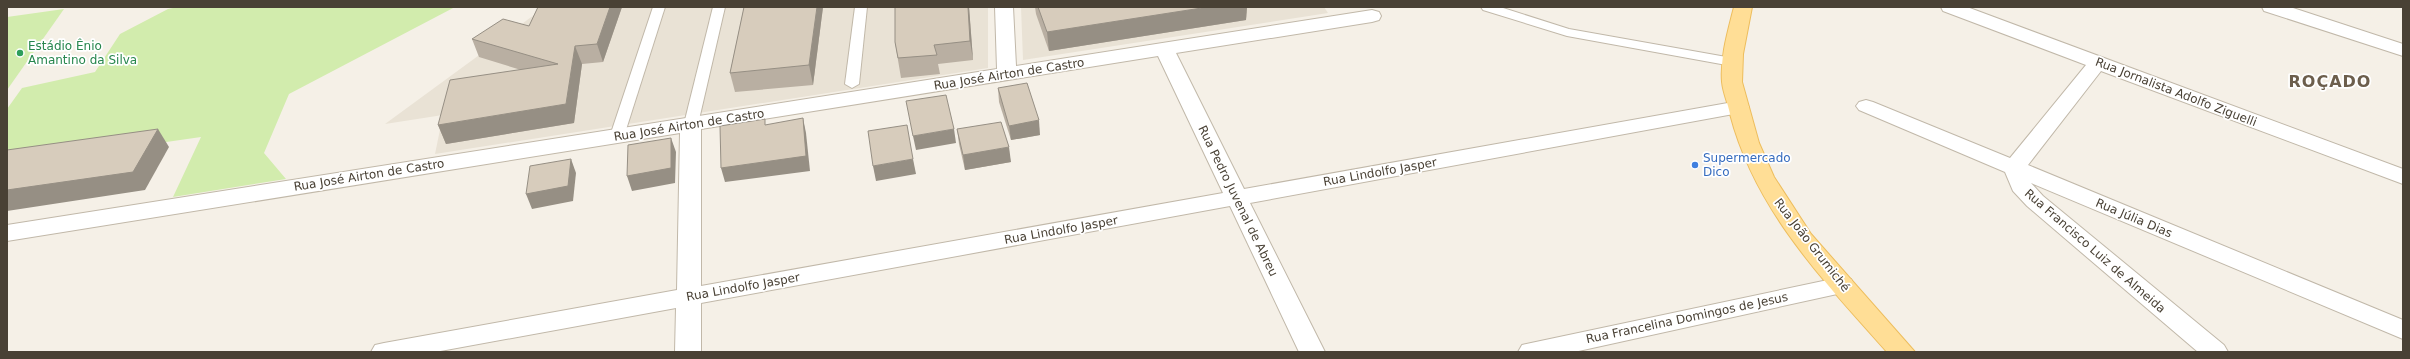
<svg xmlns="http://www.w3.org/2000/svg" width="2410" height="359" font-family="'DejaVu Sans',sans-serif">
	<rect width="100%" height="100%" fill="#f5f0e7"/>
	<g fill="#e9e2d5">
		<path d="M 545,7 L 988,7 L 988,68 L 435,154 L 443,115 L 385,124 Z"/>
		<path d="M 1021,7 L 1324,7 L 1328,13 L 1023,60 Z"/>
	</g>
	<g fill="#d2ecad">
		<path d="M 178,7 L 455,7 L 289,94 L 264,153 L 286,179 L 173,197 L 201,137 L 7,165 L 7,109 L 22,88 L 95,72 L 120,34 L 168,9 Z"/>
		<path d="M 64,9 L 7,90 L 7,17 Z"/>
	</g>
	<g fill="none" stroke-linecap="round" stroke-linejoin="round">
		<g stroke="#c1b8a9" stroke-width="2">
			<g id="service">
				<path d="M 653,7 L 665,7 L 624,136 L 622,139 L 612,139 L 610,136 Z"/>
				<path d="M 713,7 L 725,7 L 698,124 L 691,128 L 684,124 Z"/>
				<path d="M 855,7 L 867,7 L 859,84 L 852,88 L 845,84 Z"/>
				<path d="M 1481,7 L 1500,7 L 1569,29 L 1732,58 L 1739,62 L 1732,66 L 1567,36 L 1483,10 Z"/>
			</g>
		</g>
		<g stroke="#c1b8a9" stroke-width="2">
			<g id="minor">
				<path d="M 995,7 L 1013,7 L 1016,66 L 1372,10 L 1379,12 L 1381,16 L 1379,20 L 1372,22 L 1176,53 L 1244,189 L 1739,101 L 1746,103 L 1749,107 L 1746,111 L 1739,113 L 1250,203 L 1325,352 L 1299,352 L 1230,206 L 701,303 L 701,352 L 675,352 L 676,308 L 435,352 L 371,352 L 375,345 L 384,343 L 677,290 L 680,133 L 7,241 L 7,225 L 997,69 ZM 1158,56 L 1223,193 L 701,286 L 701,129 Z"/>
				<path d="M 1941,7 L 1967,7 L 2403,169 L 2403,184 L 2101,71 L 2028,165 L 2403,320 L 2403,339 L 2031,183 L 2043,196 L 2224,345 L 2228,352 L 2198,352 L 2027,206 L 2013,191 L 2005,172 L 1859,110 L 1856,106 L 1859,102 L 1866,100 L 1873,102 L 2010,158 L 2086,65 L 1943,11 Z"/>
				<path d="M 2262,7 L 2290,7 L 2403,44 L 2403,56 L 2264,11 Z"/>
				<path d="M 1842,277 L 1851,279 L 1854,285 L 1851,291 L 1574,352 L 1518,352 L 1522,345 L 1531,343 Z"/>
			</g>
		</g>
		<g stroke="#edbd5d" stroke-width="2">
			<path id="primary" d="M 1734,7 L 1752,7 L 1743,54 L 1742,82 L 1759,143 L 1774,177 L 1811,234 L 1915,352 L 1887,352 C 1823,280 1755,210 1730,114 C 1728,103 1723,93 1722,82 C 1720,57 1728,31 1734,7 Z"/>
		</g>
		<use href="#service" fill="#fff" fill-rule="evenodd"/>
		<use href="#minor" fill="#fff" fill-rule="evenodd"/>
		<use href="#primary" fill="#ffde96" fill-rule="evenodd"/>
	</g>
	<g fill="#b9afa2">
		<path d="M 538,7 L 622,7 L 603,62 L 582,64 L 574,123 L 446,144 L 438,125 L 521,70 L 479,57 L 472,39 L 529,26 Z"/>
		<path d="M 744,7 L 823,7 L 813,85 L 735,92 L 730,73 Z"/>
		<path d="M 969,7 L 973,60 L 938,64 L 940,74 L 901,78 L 895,42 Z"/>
		<path d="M 1035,7 L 1247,7 L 1246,20 L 1049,51 L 1036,14 Z"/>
		<path d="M 998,88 L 1040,135 L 1011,140 L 999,102 Z"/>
		<path d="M 957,129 L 1011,162 L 965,170 L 959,144 Z"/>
	</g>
	<g fill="#968f84">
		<path d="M 610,7 L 622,7 L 603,62 L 597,44 Z"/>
		<path d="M 817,7 L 823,7 L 813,85 L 809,65 Z"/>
		<path d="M 968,7 L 969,7 L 973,60 L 970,41 Z"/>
		<path d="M 1208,7 L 1247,7 L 1246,20 L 1049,51 L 1047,32 Z"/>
		<path d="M 575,46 L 582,64 L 574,123 L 446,144 L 438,125 L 566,104 Z"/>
		<path d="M 803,118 L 806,133 L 810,171 L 725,182 L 721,168 Z"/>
		<path d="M 1039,120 L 1040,135 L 1011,140 L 1009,126 Z"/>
		<path d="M 158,129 L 169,147 L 145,190 L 7,211 L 7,190 Z"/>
		<path d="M 954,129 L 956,143 L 916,150 L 913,136 Z"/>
		<path d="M 671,138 L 676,152 L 675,183 L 632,191 L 627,176 Z"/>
		<path d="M 1009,147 L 1011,162 L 965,170 L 963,155 Z"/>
		<path d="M 571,159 L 576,173 L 573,201 L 532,209 L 526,194 Z"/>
		<path d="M 913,159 L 916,174 L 876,181 L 873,166 Z"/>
	</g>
	<g fill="#d7ccbc" stroke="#968f84">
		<path d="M 538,7 L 610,7 L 597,44 L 575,46 L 566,104 L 438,125 L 450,80 L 558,64 L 472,39 L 503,19 L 529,26 Z"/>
		<path d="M 744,7 L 817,7 L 809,65 L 730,73 Z"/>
		<path d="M 895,7 L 968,7 L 970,41 L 934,45 L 937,55 L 898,58 L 895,42 Z"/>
		<path d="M 1038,7 L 1208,7 L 1047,32 Z"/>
		<path d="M 1027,83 L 1039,120 L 1009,126 L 998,88 Z"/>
		<path d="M 946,95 L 954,129 L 913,136 L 906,101 Z"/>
		<path d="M 803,118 L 806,156 L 721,168 L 720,126 L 765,119 L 765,125 Z"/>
		<path d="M 1001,122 L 1009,147 L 963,155 L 957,129 Z"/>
		<path d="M 907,125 L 913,159 L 873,166 L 868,131 Z"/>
		<path d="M 158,129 L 133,172 L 7,190 L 7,150 Z"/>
		<path d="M 671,138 L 671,168 L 627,176 L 628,145 Z"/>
		<path d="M 571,159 L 568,186 L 526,194 L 530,166 Z"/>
	</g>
	<circle fill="#2e9e5b" stroke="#fff" stroke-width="1.5" cx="20" cy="53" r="4"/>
	<circle fill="#3f7fe0" stroke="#fff" stroke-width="1.5" cx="1695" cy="165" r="4"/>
	<g text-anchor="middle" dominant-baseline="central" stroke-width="3.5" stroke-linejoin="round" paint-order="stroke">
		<g font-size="12" fill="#27864d" stroke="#fff" text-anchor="start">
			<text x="28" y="46">Estádio Ênio<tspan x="28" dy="14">Amantino da Silva</tspan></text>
		</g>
		<g font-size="12" fill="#494135" stroke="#fff">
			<text transform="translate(1009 74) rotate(-9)">Rua José Airton de Castro</text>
			<text transform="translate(2176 92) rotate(21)">Rua Jornalista Adolfo Ziguelli</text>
			<text transform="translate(689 125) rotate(-9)">Rua José Airton de Castro</text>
			<text transform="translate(1380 172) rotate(-10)">Rua Lindolfo Jasper</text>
			<text transform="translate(369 175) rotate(-9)">Rua José Airton de Castro</text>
			<text transform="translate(1238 201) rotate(64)">Rua Pedro Juvenal de Abreu</text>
			<text transform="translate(2134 218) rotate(23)">Rua Júlia Dias</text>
			<text transform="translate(1061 230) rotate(-10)">Rua Lindolfo Jasper</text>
			<text transform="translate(1812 245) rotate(52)">Rua João Grumiché</text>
			<text transform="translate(2095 251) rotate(41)">Rua Francisco Luiz de Almeida</text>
			<text transform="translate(743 287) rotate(-10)">Rua Lindolfo Jasper</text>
			<text transform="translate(1687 318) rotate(-12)">Rua Francelina Domingos de Jesus</text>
		</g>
		<g font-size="12" fill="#366cbe" stroke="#fff" text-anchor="start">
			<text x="1703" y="158">Supermercado<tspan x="1703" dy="14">Dico</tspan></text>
		</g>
		<g font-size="16" font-weight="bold" letter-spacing="1" fill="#6c5e4c" stroke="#fff">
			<text x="2330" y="81">ROÇADO</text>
		</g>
	</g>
	<rect width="2410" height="359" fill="none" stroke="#494135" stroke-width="16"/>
</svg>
